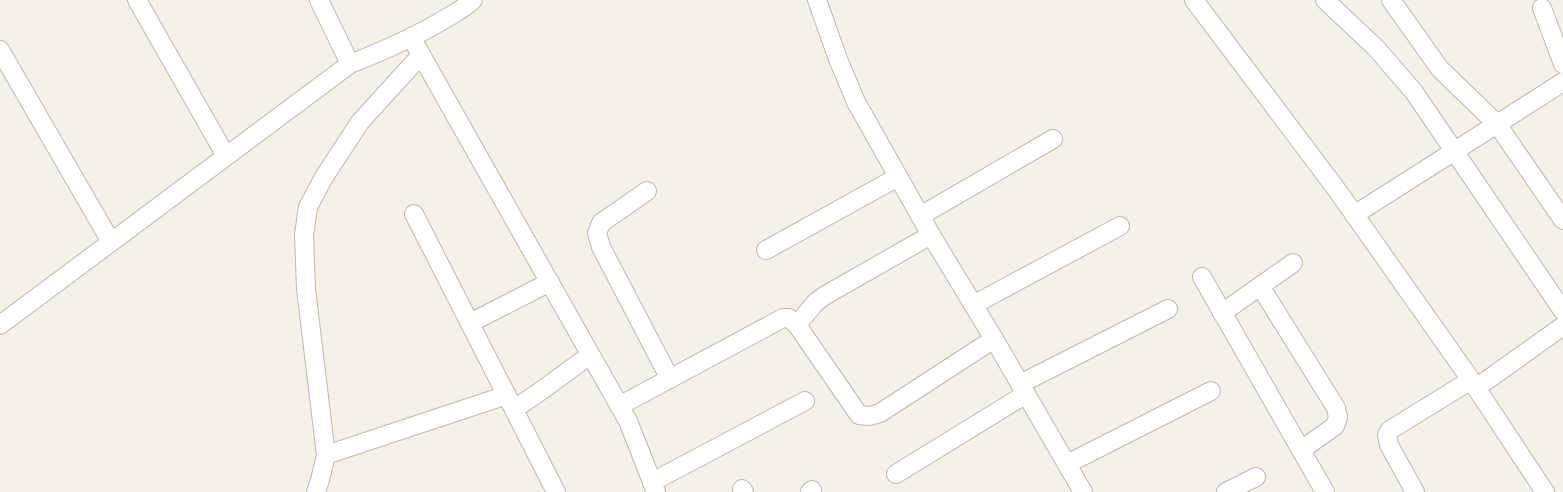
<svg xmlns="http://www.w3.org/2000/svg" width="1563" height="492" font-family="Overpass,sans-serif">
	<rect width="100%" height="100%" fill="#f4f1eb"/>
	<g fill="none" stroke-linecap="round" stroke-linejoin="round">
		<g stroke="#bfb8af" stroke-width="20">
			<g id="minor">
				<path d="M 137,0 L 226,156"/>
				<path d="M 319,0 L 350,64"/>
				<path d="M 817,0 L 838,59 L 856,102 L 931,235 L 994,339 L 1083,492"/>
				<path d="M 1194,0 L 1337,190 L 1471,380 L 1545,492"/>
				<path d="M 1325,0 L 1376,48 L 1414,92 L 1563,311"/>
				<path d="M 1391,0 L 1440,69 L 1497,124 L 1563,220"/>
				<path d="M 1542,8 L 1563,64"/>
				<path d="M 411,37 L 628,421 L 656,492"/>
				<path d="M 0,50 L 111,242"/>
				<path d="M 647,191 L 601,223 L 597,233 L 601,247 L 670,379"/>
				<path d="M 414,214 L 556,492"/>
				<path d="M 1354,215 L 1563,82"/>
				<path d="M 920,216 L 1053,139"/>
				<path d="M 766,250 L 898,177"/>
				<path d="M 1202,277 L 1325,492"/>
				<path d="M 1260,286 L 1336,408 L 1338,417 L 1335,426 L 1301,450"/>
				<path d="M 973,305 L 1120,226"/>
				<path d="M 1222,313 L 1293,263"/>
				<path d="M 470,323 L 550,282"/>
				<path d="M 0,325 L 350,64 C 383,51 415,37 445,19 C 455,13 465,8 473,0"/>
				<path d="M 797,325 L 815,303 L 824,296 L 931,235"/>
				<path d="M 1020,384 L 1168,309"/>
				<path d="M 1476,388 L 1563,326"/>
				<path d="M 619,406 L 783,318 L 789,318 L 797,325 L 859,415 L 870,416 L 880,413 L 994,339"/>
				<path d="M 514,409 L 538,393 L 590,355"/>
				<path d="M 326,455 L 507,395"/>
				<path d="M 1067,464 L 1211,391"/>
				<path d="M 896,474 L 1026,394"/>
				<path d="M 652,482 L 805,401"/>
				<path d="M 742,489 L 744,492"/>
				<path d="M 316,492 L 320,480 L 326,455 L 306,289 L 304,235 L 308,207 L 324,177 L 360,122 L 421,55"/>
				<path d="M 810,492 L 812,490"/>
				<path d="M 1226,492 L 1256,477"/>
				<path d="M 1415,492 L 1389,445 L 1387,435 L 1390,430 L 1471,380"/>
			</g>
		</g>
		<use href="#minor" stroke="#fff" stroke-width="18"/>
	</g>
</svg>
